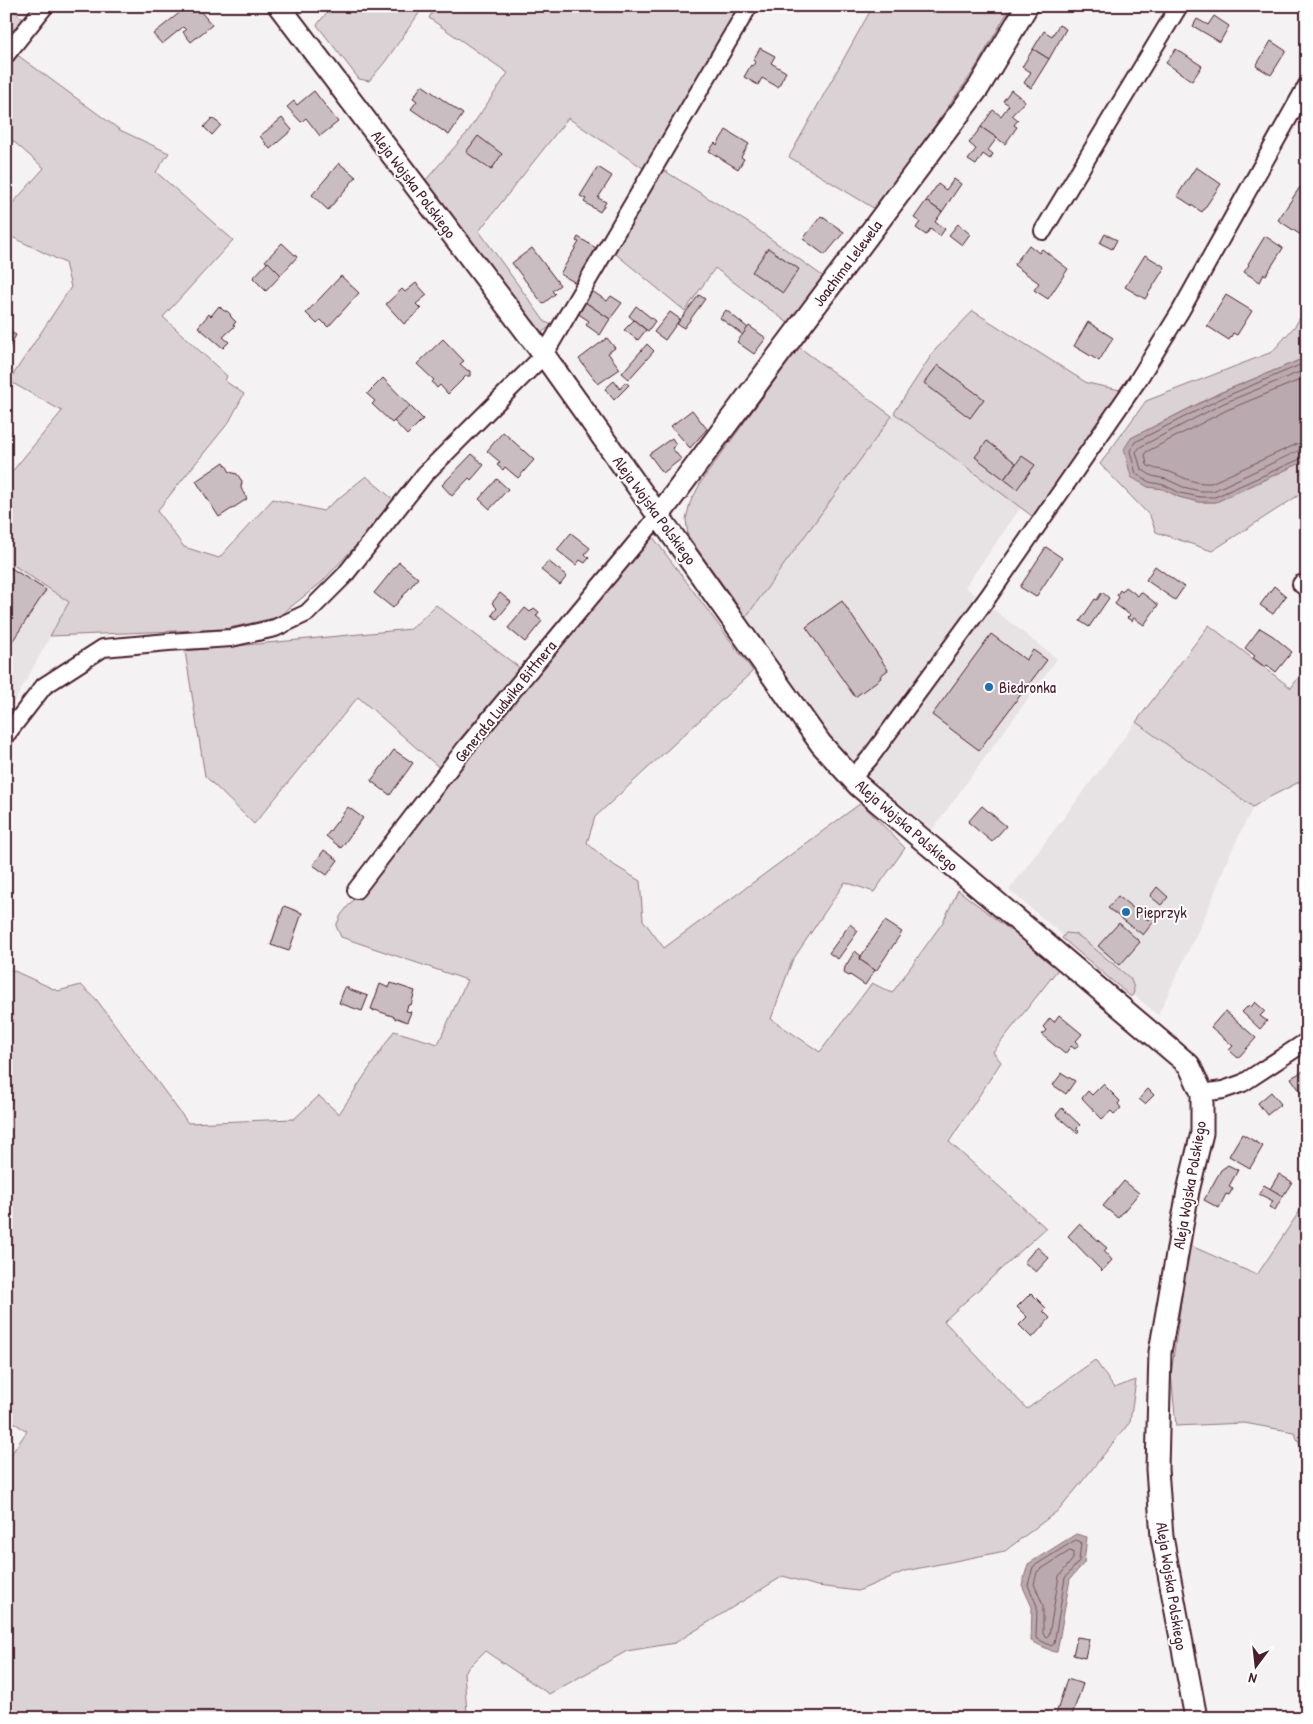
<svg xmlns="http://www.w3.org/2000/svg" width="1313" height="1724" font-family="'Patrick Hand',sans-serif">
	<rect width="100%" height="100%" fill="#f4f2f2"/>
	<filter id="ink" filterUnits="userSpaceOnUse"><feTurbulence type="fractalNoise" baseFrequency=".02" numOctaves="2"/><feDisplacementMap in="SourceGraphic" scale="10" xChannelSelector="R" yChannelSelector="G"/><feConvolveMatrix kernelMatrix="1 2 1 2 8 2 1 2 1" color-interpolation-filters="sRGB"/></filter>
	<g filter="url(#ink)">
		<g fill="#e7e2e3">
			<path d="M 894,413 L 1021,507 L 965,587 L 1057,659 L 932,830 L 871,779 L 828,735 L 746,617 Z"/>
			<path d="M 6,560 L 69,602 L 6,717 Z"/>
			<path d="M 1136,722 L 1253,807 L 1228,858 L 1209,907 L 1158,1015 L 1009,890 Z"/>
		</g>
		<g fill="#dbd2d5" stroke="#927880">
			<path d="M 6,6 L 9,6 L 26,22 L 6,47 Z"/>
			<path d="M 332,6 L 424,6 L 385,62 L 369,81 L 359,79 L 317,25 Z"/>
			<path d="M 436,6 L 741,6 L 646,170 L 568,118 L 479,231 L 545,322 L 552,325 L 537,336 L 424,182 L 467,133 L 508,73 L 429,18 Z"/>
			<path d="M 873,6 L 1011,6 L 973,72 L 875,209 L 789,157 Z"/>
			<path d="M 16,54 L 120,130 L 169,153 L 156,172 L 233,240 L 163,317 L 227,376 L 225,381 L 244,394 L 229,422 L 157,511 L 184,547 L 219,558 L 273,499 L 323,511 L 366,476 L 396,502 L 322,582 L 278,617 L 225,629 L 50,636 L 69,602 L 6,560 L 6,479 L 62,411 L 9,381 L 71,287 L 65,263 L 6,234 L 6,211 L 44,168 L 6,135 L 6,65 Z"/>
			<path d="M 660,168 L 750,224 L 824,277 L 788,323 L 715,268 L 685,311 L 611,250 Z"/>
			<path d="M 1307,306 L 1307,357 L 1219,393 L 1131,438 L 1148,487 L 1163,489 L 1179,497 L 1199,502 L 1216,502 L 1307,460 L 1307,490 L 1212,551 L 1156,532 L 1150,516 L 1100,464 L 1146,401 L 1272,352 L 1295,326 Z"/>
			<path d="M 973,311 L 1087,383 L 1125,391 L 1036,519 L 894,413 L 934,351 Z"/>
			<path d="M 799,347 L 892,416 L 746,617 L 688,536 L 686,519 L 690,503 L 701,482 Z"/>
			<path d="M 647,529 L 753,671 L 595,817 L 587,843 L 609,862 L 640,881 L 643,920 L 664,948 L 861,803 L 905,848 L 874,892 L 845,882 L 792,961 L 771,1019 L 820,1052 L 872,983 L 892,993 L 943,922 L 958,890 L 1059,968 L 993,1052 L 1001,1062 L 949,1142 L 1046,1228 L 944,1321 L 1027,1409 L 1095,1360 L 1114,1388 L 1136,1380 L 1130,1422 L 1060,1509 L 1005,1551 L 905,1571 L 858,1591 L 817,1586 L 783,1576 L 675,1643 L 627,1651 L 549,1694 L 485,1651 L 464,1672 L 467,1713 L 461,1718 L 6,1718 L 6,1462 L 27,1431 L 6,1418 L 6,965 L 10,969 L 58,991 L 81,985 L 96,999 L 188,1123 L 294,1119 L 319,1096 L 339,1114 L 394,1031 L 438,1044 L 467,980 L 341,937 L 336,926 L 341,915 Z"/>
			<path d="M 436,605 L 520,668 L 442,770 L 358,697 L 254,824 L 205,776 L 185,651 L 411,629 Z"/>
			<path d="M 1209,625 L 1291,688 L 1307,665 L 1307,778 L 1262,801 L 1253,807 L 1136,722 Z"/>
			<path d="M 1066,933 L 1075,934 L 1083,939 L 1130,978 L 1133,985 L 1134,992 L 1132,996 L 1130,996 L 1062,938 Z"/>
			<path d="M 1307,1200 L 1307,1460 L 1294,1432 L 1244,1423 L 1176,1426 L 1171,1374 L 1189,1245 L 1257,1275 Z"/>
		</g>
		<g fill="#baa9ae" stroke="#8d727a">
			<path d="M 1307,357 L 1307,460 L 1216,502 L 1199,502 L 1179,497 L 1163,489 L 1148,487 L 1131,477 L 1124,449 L 1131,438 L 1220,393 Z"/>
			<path d="M 1076,1534 L 1087,1537 L 1084,1563 L 1070,1579 L 1057,1652 L 1054,1652 L 1031,1641 L 1032,1607 L 1022,1585 L 1028,1564 Z"/>
		</g>
		<g fill="none" stroke-linecap="round" stroke-linejoin="round">
			<g stroke="#77565f" stroke-width="1">
				<path d="M 1307,362 L 1222,398 L 1135,442 L 1130,451 L 1136,474 L 1149,482 L 1164,485 L 1180,493 L 1200,497 L 1215,497 L 1307,456"/>
				<path d="M 1307,369 L 1224,403 L 1140,447 L 1136,452 L 1141,469 L 1152,476 L 1166,479 L 1183,487 L 1200,491 L 1213,491 L 1300,450 L 1307,449"/>
				<path d="M 1307,377 L 1227,410 L 1146,452 L 1145,454 L 1147,465 C 1155,470 1161,469 1170,472 C 1185,478 1194,484 1211,483 L 1297,444 L 1307,442"/>
				<path d="M 1076,1540 L 1081,1542 L 1079,1561 L 1065,1578 L 1054,1644 L 1051,1646 L 1036,1638 L 1037,1606 L 1028,1585 L 1033,1567 Z"/>
				<path d="M 1070,1551 L 1073,1552 L 1073,1559 L 1059,1576 L 1049,1635 L 1046,1637 L 1043,1634 L 1043,1605 L 1034,1584 L 1037,1572 Z"/>
			</g>
		</g>
		<g fill="#cabdc1" stroke="#4a1f2b">
			<path d="M 188,6 L 196,6 L 212,25 L 191,42 L 183,32 L 186,30 L 183,27 L 162,44 L 153,34 Z"/>
			<path d="M 1214,16 L 1229,26 L 1220,42 L 1193,26 L 1197,19 L 1208,25 Z"/>
			<path d="M 1059,25 L 1066,29 L 1049,59 L 1033,49 L 1044,31 L 1052,36 Z"/>
			<path d="M 1271,41 L 1286,51 L 1271,75 L 1256,66 Z"/>
			<path d="M 760,48 L 775,56 L 771,63 L 786,72 L 778,87 L 762,78 L 758,85 L 744,77 L 751,65 L 753,66 L 755,62 L 753,60 Z"/>
			<path d="M 1033,49 L 1049,59 L 1031,88 L 1024,83 L 1031,72 L 1022,67 Z"/>
			<path d="M 1176,49 L 1202,66 L 1192,81 L 1166,63 Z"/>
			<path d="M 422,85 L 463,114 L 449,135 L 411,109 L 417,101 L 413,98 Z"/>
			<path d="M 1011,90 L 1025,101 L 1012,115 L 1018,120 L 1014,125 L 1017,127 L 1005,144 L 981,127 L 993,110 L 1001,116 L 1009,105 L 1003,101 Z"/>
			<path d="M 314,91 L 338,122 L 320,136 L 306,118 L 301,122 L 287,107 L 294,101 L 297,105 Z"/>
			<path d="M 212,118 L 221,125 L 212,135 L 204,127 Z"/>
			<path d="M 282,118 L 292,130 L 270,149 L 260,136 Z"/>
			<path d="M 981,127 L 997,138 L 988,150 L 993,154 L 990,159 L 983,154 L 976,165 L 968,160 L 976,149 L 969,143 Z"/>
			<path d="M 726,130 L 749,144 L 741,157 L 744,159 L 738,169 L 709,151 L 715,143 L 717,145 Z"/>
			<path d="M 478,136 L 502,154 L 491,170 L 466,152 Z"/>
			<path d="M 339,163 L 356,177 L 328,210 L 312,195 Z"/>
			<path d="M 598,167 L 612,176 L 598,198 L 606,202 L 600,212 L 584,202 L 586,199 L 580,196 Z"/>
			<path d="M 1196,167 L 1221,184 L 1202,212 L 1177,196 Z"/>
			<path d="M 954,179 L 961,184 L 942,212 L 926,201 L 938,184 L 946,190 Z"/>
			<path d="M 1300,187 L 1307,191 L 1307,239 L 1278,220 Z"/>
			<path d="M 926,201 L 942,212 L 935,222 L 945,229 L 940,236 L 930,229 L 926,235 L 916,228 L 920,222 L 914,218 Z"/>
			<path d="M 821,216 L 844,232 L 825,255 L 803,239 Z"/>
			<path d="M 958,224 L 970,234 L 962,245 L 949,235 Z"/>
			<path d="M 1105,234 L 1117,240 L 1112,249 L 1100,243 Z"/>
			<path d="M 1265,236 L 1283,248 L 1266,275 L 1264,274 L 1260,282 L 1244,272 L 1249,265 L 1248,264 Z"/>
			<path d="M 578,237 L 596,248 L 576,283 L 560,274 L 579,242 L 576,241 Z"/>
			<path d="M 282,243 L 297,257 L 281,275 L 265,261 Z"/>
			<path d="M 1029,245 L 1039,253 L 1042,249 L 1068,269 L 1048,299 L 1034,290 L 1039,283 L 1014,265 Z"/>
			<path d="M 532,248 L 560,285 L 552,291 L 555,294 L 543,304 L 512,263 Z"/>
			<path d="M 768,248 L 799,269 L 783,293 L 752,272 Z"/>
			<path d="M 1145,255 L 1165,267 L 1145,299 L 1125,287 Z"/>
			<path d="M 268,262 L 281,275 L 266,291 L 253,278 Z"/>
			<path d="M 341,276 L 359,293 L 328,327 L 321,320 L 317,324 L 306,313 Z"/>
			<path d="M 416,283 L 427,295 L 416,304 L 421,309 L 404,324 L 386,304 L 402,289 L 405,292 Z"/>
			<path d="M 592,291 L 607,301 L 611,296 L 622,303 L 610,319 L 585,302 Z"/>
			<path d="M 699,295 L 705,299 L 684,328 L 677,324 Z"/>
			<path d="M 1226,295 L 1252,311 L 1237,335 L 1233,333 L 1229,340 L 1207,326 Z"/>
			<path d="M 585,302 L 610,319 L 600,335 L 586,325 L 589,321 L 577,313 Z"/>
			<path d="M 219,306 L 224,311 L 227,311 L 230,314 L 231,317 L 236,322 L 233,325 L 235,326 L 223,337 L 229,342 L 223,348 L 198,327 L 209,314 L 211,316 Z"/>
			<path d="M 636,306 L 655,321 L 648,331 L 629,316 Z"/>
			<path d="M 726,310 L 748,328 L 743,335 L 720,318 Z"/>
			<path d="M 670,312 L 680,319 L 665,340 L 654,332 Z"/>
			<path d="M 634,320 L 646,330 L 638,340 L 624,330 Z"/>
			<path d="M 1088,322 L 1113,338 L 1099,361 L 1074,346 Z"/>
			<path d="M 749,326 L 766,338 L 754,354 L 737,342 Z"/>
			<path d="M 6,330 L 16,335 L 6,354 Z"/>
			<path d="M 607,338 L 615,348 L 608,353 L 620,369 L 598,384 L 579,359 Z"/>
			<path d="M 443,339 L 464,361 L 460,364 L 467,370 L 470,371 L 470,376 L 466,376 L 448,394 L 440,385 L 437,388 L 432,382 L 434,380 L 417,364 Z"/>
			<path d="M 647,344 L 654,351 L 629,379 L 622,373 Z"/>
			<path d="M 938,365 L 984,399 L 970,418 L 924,383 Z"/>
			<path d="M 383,378 L 410,406 L 392,423 L 372,404 L 375,401 L 367,394 Z"/>
			<path d="M 614,381 L 620,389 L 625,382 L 629,385 L 614,400 L 605,389 Z"/>
			<path d="M 410,406 L 423,419 L 407,435 L 394,421 Z"/>
			<path d="M 692,410 L 707,429 L 690,448 L 671,426 Z"/>
			<path d="M 503,432 L 534,460 L 518,478 L 505,467 L 503,470 L 497,465 L 500,462 L 487,451 Z"/>
			<path d="M 672,438 L 676,445 L 672,448 L 681,459 L 663,473 L 649,454 Z"/>
			<path d="M 987,441 L 1016,463 L 1004,479 L 975,457 Z"/>
			<path d="M 472,454 L 484,465 L 471,480 L 469,478 L 452,496 L 442,485 Z"/>
			<path d="M 1022,456 L 1035,465 L 1017,489 L 1004,479 Z"/>
			<path d="M 224,462 L 230,472 L 237,474 L 242,481 L 241,488 L 247,499 L 219,517 L 196,481 Z"/>
			<path d="M 497,479 L 508,489 L 490,509 L 479,499 Z"/>
			<path d="M 571,533 L 590,548 L 585,554 L 589,558 L 585,563 L 580,560 L 576,565 L 557,550 Z"/>
			<path d="M 1046,547 L 1062,558 L 1036,597 L 1020,587 Z"/>
			<path d="M 548,561 L 567,576 L 560,585 L 541,570 Z"/>
			<path d="M 399,562 L 418,578 L 393,608 L 374,593 Z"/>
			<path d="M 6,565 L 46,590 L 6,651 Z"/>
			<path d="M 1155,566 L 1184,587 L 1175,600 L 1146,580 Z"/>
			<path d="M 1274,586 L 1286,596 L 1273,614 L 1260,605 Z"/>
			<path d="M 1126,587 L 1138,596 L 1141,592 L 1158,605 L 1144,625 L 1134,618 L 1132,621 L 1127,618 L 1130,615 L 1115,604 L 1119,597 L 1117,595 L 1120,590 L 1122,592 Z"/>
			<path d="M 1102,592 L 1109,598 L 1089,627 L 1080,621 L 1095,599 L 1097,600 Z"/>
			<path d="M 500,593 L 511,602 L 497,619 L 492,615 L 497,608 L 492,603 Z"/>
			<path d="M 842,601 L 888,670 L 880,676 L 881,678 L 855,697 L 806,627 Z"/>
			<path d="M 525,608 L 530,612 L 534,608 L 539,612 L 536,616 L 542,621 L 525,642 L 508,628 Z"/>
			<path d="M 1260,628 L 1273,636 L 1292,652 L 1276,672 L 1267,665 L 1265,667 L 1253,658 L 1255,656 L 1245,648 Z"/>
			<path d="M 991,634 L 1026,660 L 1033,650 L 1047,660 L 979,750 L 932,715 Z"/>
			<path d="M 394,750 L 413,763 L 390,795 L 371,781 Z"/>
			<path d="M 982,806 L 1006,826 L 992,842 L 968,822 Z"/>
			<path d="M 348,807 L 363,818 L 341,848 L 326,836 Z"/>
			<path d="M 324,850 L 338,860 L 327,875 L 313,865 Z"/>
			<path d="M 1157,887 L 1168,897 L 1161,905 L 1150,896 Z"/>
			<path d="M 1118,896 L 1148,920 L 1151,916 L 1155,920 L 1143,935 L 1108,908 Z"/>
			<path d="M 284,906 L 302,913 L 289,951 L 271,945 Z"/>
			<path d="M 885,921 L 902,932 L 876,971 L 859,959 Z"/>
			<path d="M 1119,923 L 1140,942 L 1120,965 L 1098,946 Z"/>
			<path d="M 850,924 L 858,931 L 838,959 L 829,953 Z"/>
			<path d="M 855,951 L 861,956 L 859,959 L 875,970 L 865,985 L 850,975 L 849,976 L 844,973 L 845,967 Z"/>
			<path d="M 391,983 L 415,991 L 411,1005 L 408,1005 L 406,1011 L 411,1012 L 407,1022 L 397,1018 L 395,1019 L 395,1017 L 375,1010 L 373,1011 L 374,1010 L 371,1009 L 380,984 L 389,988 Z"/>
			<path d="M 345,987 L 348,987 L 348,989 L 368,996 L 362,1011 L 339,1003 Z"/>
			<path d="M 1255,1002 L 1265,1011 L 1260,1016 L 1267,1021 L 1260,1029 L 1242,1012 L 1249,1005 L 1251,1007 Z"/>
			<path d="M 1225,1011 L 1256,1038 L 1238,1058 L 1229,1050 L 1233,1046 L 1211,1027 Z"/>
			<path d="M 1059,1015 L 1082,1034 L 1076,1041 L 1079,1044 L 1075,1049 L 1071,1046 L 1065,1054 L 1042,1035 L 1046,1030 L 1043,1027 L 1050,1018 L 1054,1022 Z"/>
			<path d="M 1307,1069 L 1307,1101 L 1291,1078 Z"/>
			<path d="M 1062,1073 L 1075,1081 L 1066,1094 L 1053,1085 Z"/>
			<path d="M 1103,1084 L 1120,1101 L 1118,1104 L 1121,1108 L 1114,1114 L 1111,1111 L 1102,1119 L 1082,1098 L 1088,1091 L 1092,1095 Z"/>
			<path d="M 1148,1089 L 1154,1095 L 1145,1104 L 1139,1099 Z"/>
			<path d="M 1271,1092 L 1281,1104 L 1267,1115 L 1258,1103 Z"/>
			<path d="M 1062,1108 L 1080,1125 L 1076,1129 L 1079,1131 L 1077,1133 L 1056,1115 Z"/>
			<path d="M 1242,1134 L 1263,1146 L 1250,1168 L 1229,1156 Z"/>
			<path d="M 1228,1165 L 1238,1170 L 1229,1186 L 1233,1188 L 1229,1195 L 1226,1194 L 1219,1208 L 1204,1200 L 1221,1170 Z"/>
			<path d="M 1279,1174 L 1292,1182 L 1283,1196 L 1270,1189 Z"/>
			<path d="M 1124,1181 L 1139,1193 L 1118,1218 L 1103,1206 Z"/>
			<path d="M 1264,1185 L 1283,1196 L 1275,1210 L 1269,1207 L 1273,1201 L 1259,1194 Z"/>
			<path d="M 1079,1224 L 1107,1248 L 1104,1251 L 1112,1260 L 1102,1271 L 1068,1236 Z"/>
			<path d="M 1037,1247 L 1049,1258 L 1036,1272 L 1024,1262 Z"/>
			<path d="M 1031,1293 L 1046,1308 L 1043,1311 L 1050,1318 L 1032,1338 L 1019,1325 L 1027,1317 L 1017,1307 Z"/>
			<path d="M 1077,1637 L 1089,1639 L 1085,1658 L 1073,1655 Z"/>
			<path d="M 1067,1679 L 1083,1684 L 1071,1718 L 1055,1718 Z"/>
		</g>
		<g fill="none" stroke-linecap="round" stroke-linejoin="round">
			<g stroke="#4a1f2b" stroke-width="20">
				<g id="minor">
					<path d="M 6,55 L 45,6"/>
					<path d="M 1043,231 L 1179,6"/>
					<path d="M 1301,584 L 1307,589"/>
					<path d="M 6,735 L 44,686 L 103,648 L 168,642 L 231,638 L 275,628 L 307,613 L 344,576 L 425,474 L 544,355 L 749,6"/>
					<path d="M 852,778 L 869,759 L 988,597 L 1138,380 L 1180,312 L 1307,85"/>
					<path d="M 356,890 L 466,747 L 659,515"/>
					<path d="M 1202,1093 L 1223,1090 L 1243,1083 L 1307,1041"/>
				</g>
			</g>
			<g stroke="#4a1f2b" stroke-width="25">
				<g id="tertiary">
					<path d="M 279,6 L 544,355 L 821,744 L 859,786 L 1189,1065 L 1202,1093 L 1202,1133 L 1188,1191 L 1160,1352 L 1157,1469 L 1162,1537 L 1196,1718"/>
					<path d="M 659,515 L 979,87 L 1027,6"/>
				</g>
			</g>
			<use href="#minor" stroke="#fff" stroke-width="16"/>
			<use href="#tertiary" stroke="#fff" stroke-width="21"/>
		</g>
	</g>
	<g fill="#1f6fb2" stroke="#fff" stroke-width="2">
		<circle cx="989" cy="687" r="5"/>
		<circle cx="1126" cy="912" r="5"/>
	</g>
	<g text-anchor="middle" dominant-baseline="central" stroke-width="4" stroke-linejoin="round" paint-order="stroke">
		<g font-size="16" fill="#4a1f2b" stroke="#fff">
			<text transform="translate(414 184) rotate(53)">Aleja Wojska Polskiego</text>
			<text transform="translate(847 263) rotate(-53)">Joachima Lelewela</text>
			<text transform="translate(655 510) rotate(54)">Aleja Wojska Polskiego</text>
			<text transform="translate(505 701) rotate(-51)">Generała Ludwika Bittnera</text>
			<text transform="translate(907 825) rotate(41)">Aleja Wojska Polskiego</text>
			<text transform="translate(1189 1185) rotate(-80)">Aleja Wojska Polskiego</text>
			<text transform="translate(1172 1586) rotate(81)">Aleja Wojska Polskiego</text>
		</g>
		<g font-size="16" fill="#4a1f2b" stroke="#fff" text-anchor="start">
			<text x="999" y="687">Biedronka</text>
			<text x="1136" y="912">Pieprzyk</text>
		</g>
	</g>
	<rect width="1313" height="1724" fill="none" stroke="#fff" stroke-width="25"/>
	<rect x="12" y="12" width="1288" height="1699" fill="none" stroke="#4a1f2b" stroke-width="2" filter="url(#ink)"/>
	<g transform="translate(1256 1666) rotate(195)" stroke="#ffffff" stroke-width="4" paint-order="stroke">
	<path d="M0-4L9 19L0 12L-9 19Z" fill="#4a1f2b"/>
	<text y="-8" font-size="14" font-weight="bold" text-anchor="middle" fill="#4a1f2b">N</text>
	</g>
</svg>
